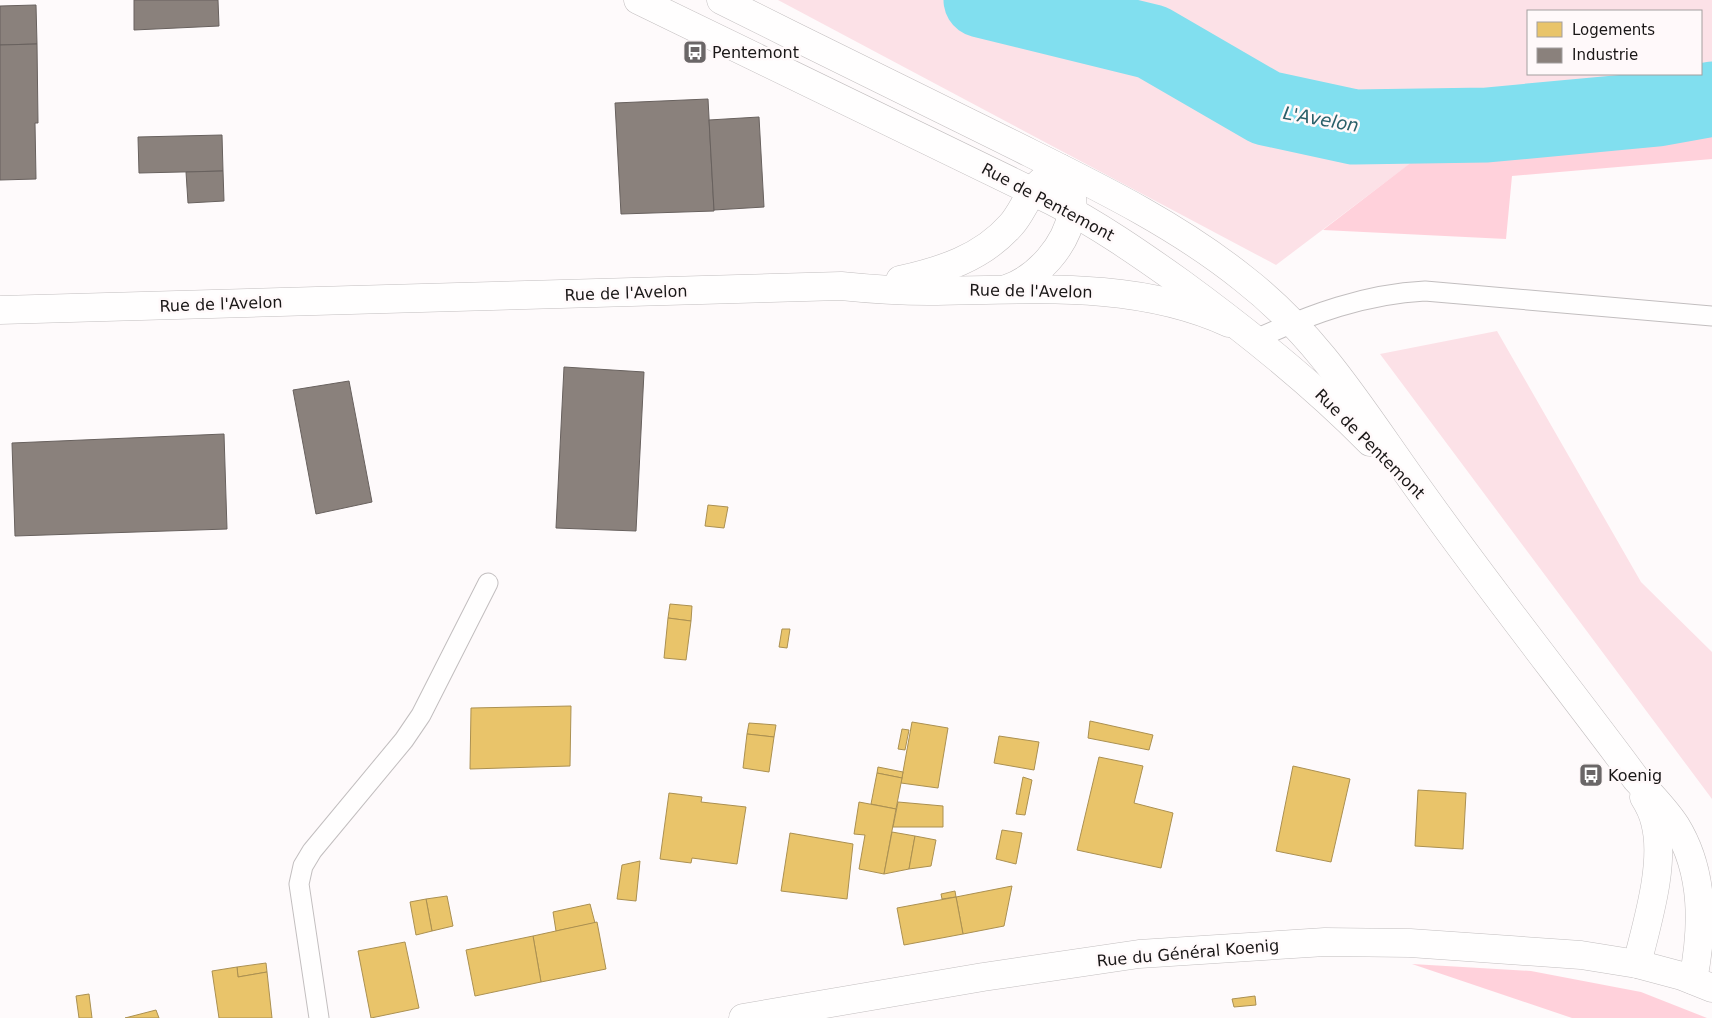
<svg xmlns="http://www.w3.org/2000/svg" width="1712" height="1018" font-family="'DejaVu Sans',sans-serif">
	<rect width="100%" height="100%" fill="#fefafb"/>
	<g fill="#fce1e7" fill-rule="evenodd">
		<path d="M 778,0 L 1712,0 L 1712,94 L 1473,116 L 1276,265 ZM 1528,11 L 1701,11 L 1701,74 L 1528,74 Z"/>
		<path d="M 1497,331 L 1641,582 L 1712,652 L 1712,799 L 1380,354 Z"/>
	</g>
	<g fill="#ffd1db">
		<path d="M 1712,94 L 1712,159 L 1512,176 L 1506,239 L 1323,230 L 1473,115 Z"/>
		<path d="M 1412,964 L 1531,971 L 1641,992 L 1707,1018 L 1572,1018 Z"/>
	</g>
	<g fill="#e9c46a" stroke="#ab9051">
		<path d="M 708,505 L 728,507 L 724,528 L 705,526 Z"/>
		<path d="M 670,604 L 692,606 L 691,621 L 668,618 Z"/>
		<path d="M 668,618 L 691,621 L 686,660 L 664,658 Z"/>
		<path d="M 782,629 L 790,629 L 787,648 L 779,647 Z"/>
		<path d="M 571,706 L 570,766 L 470,769 L 471,708 Z"/>
		<path d="M 1090,721 L 1153,735 L 1149,750 L 1088,738 Z"/>
		<path d="M 912,722 L 948,728 L 938,788 L 901,783 Z"/>
		<path d="M 749,723 L 776,725 L 774,737 L 747,734 Z"/>
		<path d="M 902,729 L 909,730 L 905,750 L 898,749 Z"/>
		<path d="M 747,734 L 774,737 L 769,772 L 743,768 Z"/>
		<path d="M 999,736 L 1039,742 L 1034,770 L 994,763 Z"/>
		<path d="M 1099,757 L 1143,766 L 1134,803 L 1173,813 L 1161,868 L 1077,850 Z"/>
		<path d="M 1293,766 L 1350,779 L 1331,862 L 1276,851 Z"/>
		<path d="M 878,767 L 903,772 L 902,778 L 877,773 Z"/>
		<path d="M 877,773 L 902,778 L 896,809 L 871,804 Z"/>
		<path d="M 1023,777 L 1032,780 L 1025,815 L 1016,814 Z"/>
		<path d="M 1418,790 L 1466,793 L 1463,849 L 1415,846 Z"/>
		<path d="M 669,793 L 702,797 L 701,802 L 746,807 L 737,864 L 692,858 L 691,863 L 660,859 Z"/>
		<path d="M 859,802 L 896,809 L 884,874 L 859,869 L 865,835 L 854,834 Z"/>
		<path d="M 898,802 L 943,806 L 943,827 L 893,827 Z"/>
		<path d="M 1002,830 L 1022,833 L 1016,864 L 996,859 Z"/>
		<path d="M 892,832 L 915,836 L 909,869 L 884,874 Z"/>
		<path d="M 790,833 L 853,844 L 847,899 L 781,891 Z"/>
		<path d="M 915,836 L 936,840 L 931,866 L 909,869 Z"/>
		<path d="M 640,861 L 636,901 L 617,899 L 622,865 Z"/>
		<path d="M 1012,886 L 1004,926 L 963,934 L 956,897 Z"/>
		<path d="M 955,891 L 956,897 L 942,899 L 941,894 Z"/>
		<path d="M 447,896 L 453,926 L 432,931 L 426,899 Z"/>
		<path d="M 956,897 L 963,934 L 904,945 L 897,908 Z"/>
		<path d="M 426,899 L 432,931 L 416,935 L 410,902 Z"/>
		<path d="M 590,904 L 595,923 L 556,931 L 553,912 Z"/>
		<path d="M 597,922 L 606,969 L 541,982 L 533,936 Z"/>
		<path d="M 533,936 L 541,982 L 475,996 L 466,950 Z"/>
		<path d="M 405,942 L 419,1008 L 371,1018 L 358,951 Z"/>
		<path d="M 266,963 L 267,972 L 238,977 L 237,967 Z"/>
		<path d="M 237,967 L 238,977 L 267,972 L 272,1018 L 219,1018 L 212,971 Z"/>
		<path d="M 89,994 L 92,1018 L 79,1018 L 76,996 Z"/>
		<path d="M 1255,996 L 1256,1005 L 1234,1007 L 1232,999 Z"/>
		<path d="M 156,1010 L 159,1018 L 125,1018 Z"/>
	</g>
	<g fill="#8a817c" stroke="#68615e">
		<path d="M 134,0 L 218,0 L 219,26 L 134,30 Z"/>
		<path d="M 36,5 L 37,44 L 0,45 L 0,6 Z"/>
		<path d="M 37,44 L 38,123 L 35,123 L 36,179 L 0,180 L 0,45 Z"/>
		<path d="M 708,99 L 714,211 L 621,214 L 615,103 Z"/>
		<path d="M 759,117 L 764,207 L 714,210 L 709,120 Z"/>
		<path d="M 222,135 L 223,171 L 139,173 L 138,137 Z"/>
		<path d="M 223,171 L 224,201 L 188,203 L 186,172 Z"/>
		<path d="M 564,367 L 644,372 L 636,531 L 556,528 Z"/>
		<path d="M 349,381 L 372,502 L 316,514 L 293,390 Z"/>
		<path d="M 224,434 L 227,529 L 15,536 L 12,443 Z"/>
	</g>
	<g fill="none" stroke-linecap="round" stroke-linejoin="round">
		<path stroke="#81dfef" stroke-width="75" d="M 981,0 L 1152,42 L 1266,108 L 1354,127 L 1487,125 L 1658,109 L 1712,99"/>
		<g stroke="#c2bebf" stroke-width="21">
			<g id="service">
				<path d="M 1256,339 C 1311,314 1365,294 1425,291 L 1712,316"/>
				<path d="M 319,1018 L 299,884 L 303,866 L 312,851 L 404,740 L 421,715 L 488,583"/>
			</g>
		</g>
		<g stroke="#c2bebf" stroke-width="29">
			<g id="minor">
				<path d="M 900,280 C 941,271 982,258 1011,225 C 1021,214 1026,199 1036,187 C 1042,179 1052,174 1060,168 C 1067,181 1075,197 1072,212 C 1067,245 1037,279 1006,289"/>
				<path d="M 0,310 L 841,286 C 870,289 899,291 929,291 C 1029,290 1135,280 1229,323"/>
			</g>
		</g>
		<g stroke="#c2bebf" stroke-width="29">
			<g id="tertiary">
				<path d="M 638,0 L 1052,201 C 1097,224 1139,253 1181,283 C 1248,332 1312,383 1370,442"/>
				<path d="M 721,0 C 815,47 909,93 1004,140 C 1086,181 1172,221 1244,279 C 1324,341 1369,422 1428,502 C 1495,596 1567,686 1636,779 C 1650,794 1665,809 1676,826 C 1705,873 1703,929 1693,980"/>
				<path d="M 1637,964 C 1647,923 1666,863 1655,822 C 1653,813 1649,805 1644,797"/>
				<path d="M 743,1018 L 983,977 L 1139,954 L 1325,942 L 1410,943 L 1581,955 L 1637,964 L 1682,976 L 1712,988"/>
			</g>
		</g>
		<use href="#service" stroke="#fffefe" stroke-width="19"/>
		<use href="#minor" stroke="#fffefe" stroke-width="28"/>
		<use href="#tertiary" stroke="#fffefe" stroke-width="28"/>
	</g>
	<defs>
		<g id="bus-square" transform="scale(1.25)"><rect x="-9" y="-9" width="18" height="18" rx="4" fill="#6a6667" stroke="#fff9fa"/><path d="M-5-6H5V4H4V6H2V4H-2V6H-4V4H-5ZM-3.5-4V0h7V-4ZM-3.5 1.2v1.5H-2V1.2ZM2 1.2v1.5H3.5V1.2Z" fill="#fff"/></g>
	</defs>
	<g fill-rule="evenodd">
		<use href="#bus-square" x="695" y="52"/>
		<use href="#bus-square" x="1591" y="775"/>
	</g>
	<g text-anchor="middle" dominant-baseline="central" stroke-width="5" stroke-linejoin="round" paint-order="stroke">
		<g font-size="16" fill="#1a1717" stroke="#fff9fa" text-anchor="start">
			<text x="712" y="52">Pentemont</text>
			<text x="1608" y="775">Koenig</text>
		</g>
		<g font-size="16" fill="#1a1717" stroke="#fff9fa">
			<text transform="translate(1048 202) rotate(28)">Rue de Pentemont</text>
			<text transform="translate(1031 291) rotate(1)">Rue de l'Avelon</text>
			<text transform="translate(626 293) rotate(-2)">Rue de l'Avelon</text>
			<text transform="translate(221 304) rotate(-2)">Rue de l'Avelon</text>
			<text transform="translate(1370 444) rotate(45)">Rue de Pentemont</text>
			<text transform="translate(1188 953) rotate(-5)">Rue du Général Koenig</text>
		</g>
		<g font-size="18" font-style="italic" fill="#295f69" stroke="#fff9fa">
			<text transform="translate(1321 119) rotate(10)">L'Avelon</text>
		</g>
	</g>
	<rect x="1527" y="10" width="175" height="65" fill="#fff9fa" stroke="#a39f9f"/>
	<rect x="1537" y="22" width="25" height="15" fill="#e9c46a" stroke="#a39f9f"/>
	<text x="1572" y="35" font-size="15" fill="#1a1717">Logements</text>
	<rect x="1537" y="48" width="25" height="15" fill="#8a817c" stroke="#a39f9f"/>
	<text x="1572" y="60" font-size="15" fill="#1a1717">Industrie</text>
</svg>
